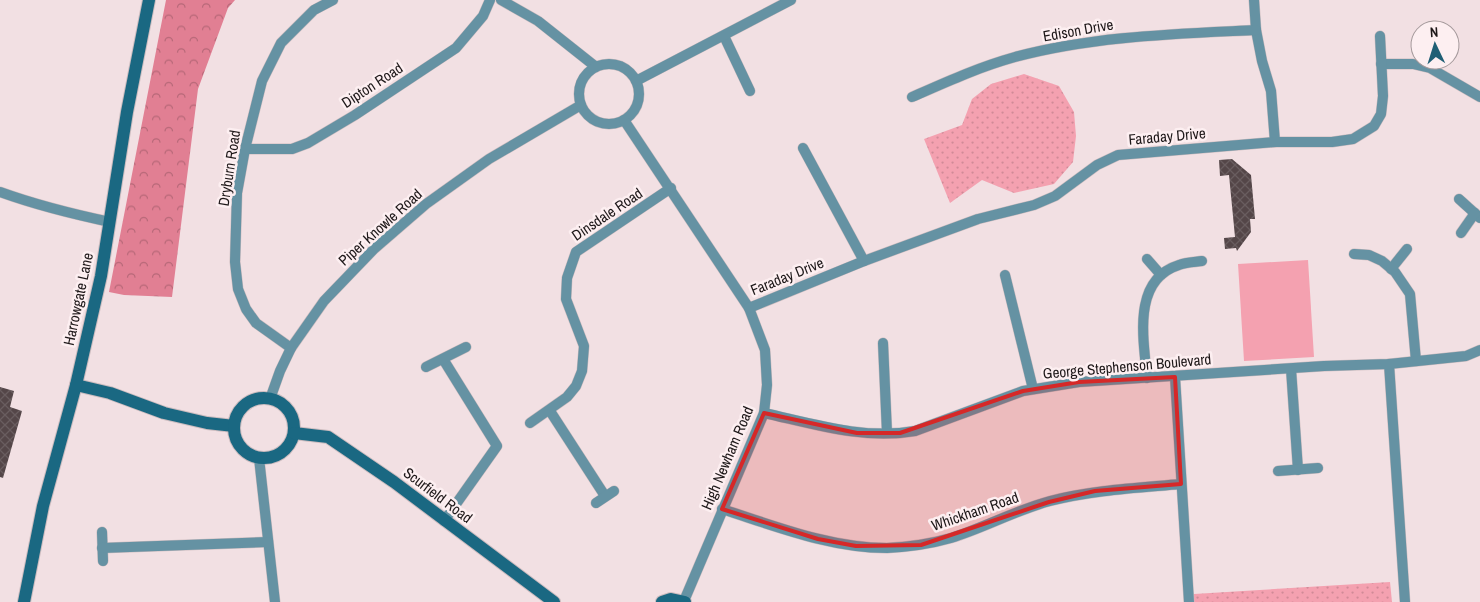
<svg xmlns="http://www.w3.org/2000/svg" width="1480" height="602" font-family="'Archivo Narrow',sans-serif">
	<defs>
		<pattern id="grass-dots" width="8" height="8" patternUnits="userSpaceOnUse" patternTransform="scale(1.25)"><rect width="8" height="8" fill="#f4a1b0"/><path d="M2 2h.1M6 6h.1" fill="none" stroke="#d18a97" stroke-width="1.8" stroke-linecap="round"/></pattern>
		<pattern id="forest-crowns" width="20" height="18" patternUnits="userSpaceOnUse" patternTransform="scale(1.25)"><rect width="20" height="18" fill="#e17f93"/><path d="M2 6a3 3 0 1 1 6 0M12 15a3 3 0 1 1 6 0" fill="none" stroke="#b66777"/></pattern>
		<pattern id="building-cross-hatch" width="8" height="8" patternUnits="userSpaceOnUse" patternTransform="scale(1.25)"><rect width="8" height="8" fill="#544648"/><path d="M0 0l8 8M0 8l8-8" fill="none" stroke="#695d5f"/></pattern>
	</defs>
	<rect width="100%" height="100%" fill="#f2e0e3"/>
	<g fill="url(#grass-dots)">
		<path d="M 1024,74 L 1059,86 L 1074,112 L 1076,136 L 1073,162 L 1054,184 L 1014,193 L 982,180 L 950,203 L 924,139 L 962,125 L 972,99 L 991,84 Z"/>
		<path d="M 1390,582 L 1392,602 L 1194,602 L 1194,594 Z"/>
	</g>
	<path fill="url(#forest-crowns)" d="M 166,0 L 235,0 L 228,8 L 198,89 L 172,297 L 124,295 L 109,292 Z"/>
	<path fill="#f4a1b0" d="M 1308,260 L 1314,357 L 1244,361 L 1238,264 Z"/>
	<g fill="url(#building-cross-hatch)">
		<path d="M 1232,159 L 1251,175 L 1255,219 L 1250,219 L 1251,232 L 1237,251 L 1236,248 L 1225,249 L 1224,238 L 1235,237 L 1229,175 L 1220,176 L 1219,160 Z"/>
		<path d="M 0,387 L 14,391 L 10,407 L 22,411 L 3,478 L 0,477 Z"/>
	</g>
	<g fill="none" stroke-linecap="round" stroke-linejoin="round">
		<g stroke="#ccbcbf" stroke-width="11">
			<g id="street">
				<path d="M 501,0 L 538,21 L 596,67"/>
				<path d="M 1254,0 L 1256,30 L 1262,61 L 1271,91 L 1275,142"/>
				<path d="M 724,36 L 750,91"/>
				<path d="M 1381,64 L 1413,64 L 1430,68 L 1480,97"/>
				<circle cx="609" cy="94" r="30"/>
				<path d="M 636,81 L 791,0"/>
				<path d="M 912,97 C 946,82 979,67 1015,57 C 1093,36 1175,34 1256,30"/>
				<path d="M 624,120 L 749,308 L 765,350 L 767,385 L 764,413 L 684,601"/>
				<path d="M 803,148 L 864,261"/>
				<path d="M 245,149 L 292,149 L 308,143 L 355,115 L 456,48 L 483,16 L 490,0"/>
				<path d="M 0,192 C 36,205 72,214 110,222"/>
				<path d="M 1459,199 L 1480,218"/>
				<path d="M 1461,233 L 1475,213"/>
				<path d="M 1354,254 L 1369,255 L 1382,261 L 1395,272 L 1410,294 L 1416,361"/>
				<path d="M 1147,259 L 1161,275"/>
				<path d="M 1391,269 L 1407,249"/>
				<path d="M 1005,275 L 1033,389"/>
				<path d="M 749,308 L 864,261 L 978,219 L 1034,205 L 1055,196 L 1097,165 L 1118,155 L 1275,142 L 1332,142 L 1353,139 L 1374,126 L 1381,114 L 1383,96 L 1380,36"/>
				<path d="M 883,343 L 887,433"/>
				<path d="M 291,348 L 256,323 L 246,309 L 238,289 L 235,262 L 237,193 L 245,149 L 262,81 L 281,43 L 314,10 L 333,0"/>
				<path d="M 443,359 L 497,446 L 444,521"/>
				<path d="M 1389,364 L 1405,602"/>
				<path d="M 426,367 L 466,347"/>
				<path d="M 1291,369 L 1298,470"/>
				<path d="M 1175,377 L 1189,602"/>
				<path d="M 1147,378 C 1144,341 1131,280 1179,265 C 1186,262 1195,262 1202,261"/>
				<path d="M 270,399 L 280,371 L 291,348 L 324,301 L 374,249 L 426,204 L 489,159 L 581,105"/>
				<path d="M 550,411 L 605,496"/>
				<path d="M 764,413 C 814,424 864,440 915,431 L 1023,391 L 1079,382 L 1324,366 L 1389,364 L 1466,356 L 1480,350"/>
				<path d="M 530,423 L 567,397 L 576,386 L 582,371 L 584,346 L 566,299 L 567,278 L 576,252 L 671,188"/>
				<path d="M 259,458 L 275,602"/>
				<path d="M 1278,471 L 1318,468"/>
				<path d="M 596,503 L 614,491"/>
				<path d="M 722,509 C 775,526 830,548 887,548 C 908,547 930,544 951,538 C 984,528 1016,510 1050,501 C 1093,490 1137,488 1181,484"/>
				<path d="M 102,532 L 103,561"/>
				<path d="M 102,548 L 268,542"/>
			</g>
		</g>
		<g stroke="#ccbcbf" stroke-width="14">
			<g id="secondary">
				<path d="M 76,385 L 110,393 L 164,413 L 207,423 L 234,426"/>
				<circle cx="264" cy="428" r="30"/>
				<path d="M 294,433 L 328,437 L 394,482 L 554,602"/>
				<path d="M 24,602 L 43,506 L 76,385 L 101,276 L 127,112 L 149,0"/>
				<path d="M 662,602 L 671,599 L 685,602"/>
			</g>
		</g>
		<use href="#street" stroke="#6592a3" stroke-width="10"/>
		<use href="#secondary" stroke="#1a6882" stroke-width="12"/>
	</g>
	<path fill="#d62828" fill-opacity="0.2" stroke="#d62828" stroke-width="4" stroke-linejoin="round" d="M 1175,377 L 1181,484 L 1095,491 L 1049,502 L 921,545 L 856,546 L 818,539 L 722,509 L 764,413 L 857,433 L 900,433 L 1023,391 L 1079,382 Z"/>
	<g text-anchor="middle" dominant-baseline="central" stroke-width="5" stroke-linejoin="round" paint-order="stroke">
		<g font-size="15" fill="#1e1819" stroke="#fdeff1">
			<text transform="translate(1078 30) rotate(-10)">Edison Drive</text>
			<text transform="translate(372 85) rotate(-33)">Dipton Road</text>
			<text transform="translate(1167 136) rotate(-5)">Faraday Drive</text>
			<text transform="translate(229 168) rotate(-81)">Dryburn Road</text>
			<text transform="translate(607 214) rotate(-34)">Dinsdale Road</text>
			<text transform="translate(380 227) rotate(-42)">Piper Knowle Road</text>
			<text transform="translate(787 276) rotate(-22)">Faraday Drive</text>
			<text transform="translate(78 299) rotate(-78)">Harrowgate Lane</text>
			<text transform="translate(1127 366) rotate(-5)">George Stephenson Boulevard</text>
			<text transform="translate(727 458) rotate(-67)">High Newham Road</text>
			<text transform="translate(438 495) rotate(37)">Scurfield Road</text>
			<text transform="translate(975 511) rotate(-19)">Whickham Road</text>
		</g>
	</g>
	<g transform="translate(1435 45) rotate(356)"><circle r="24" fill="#fdeff1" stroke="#a4999b"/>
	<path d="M0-4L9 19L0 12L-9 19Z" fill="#205f75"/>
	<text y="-8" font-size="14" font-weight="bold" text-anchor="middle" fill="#1e1819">N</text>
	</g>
</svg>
